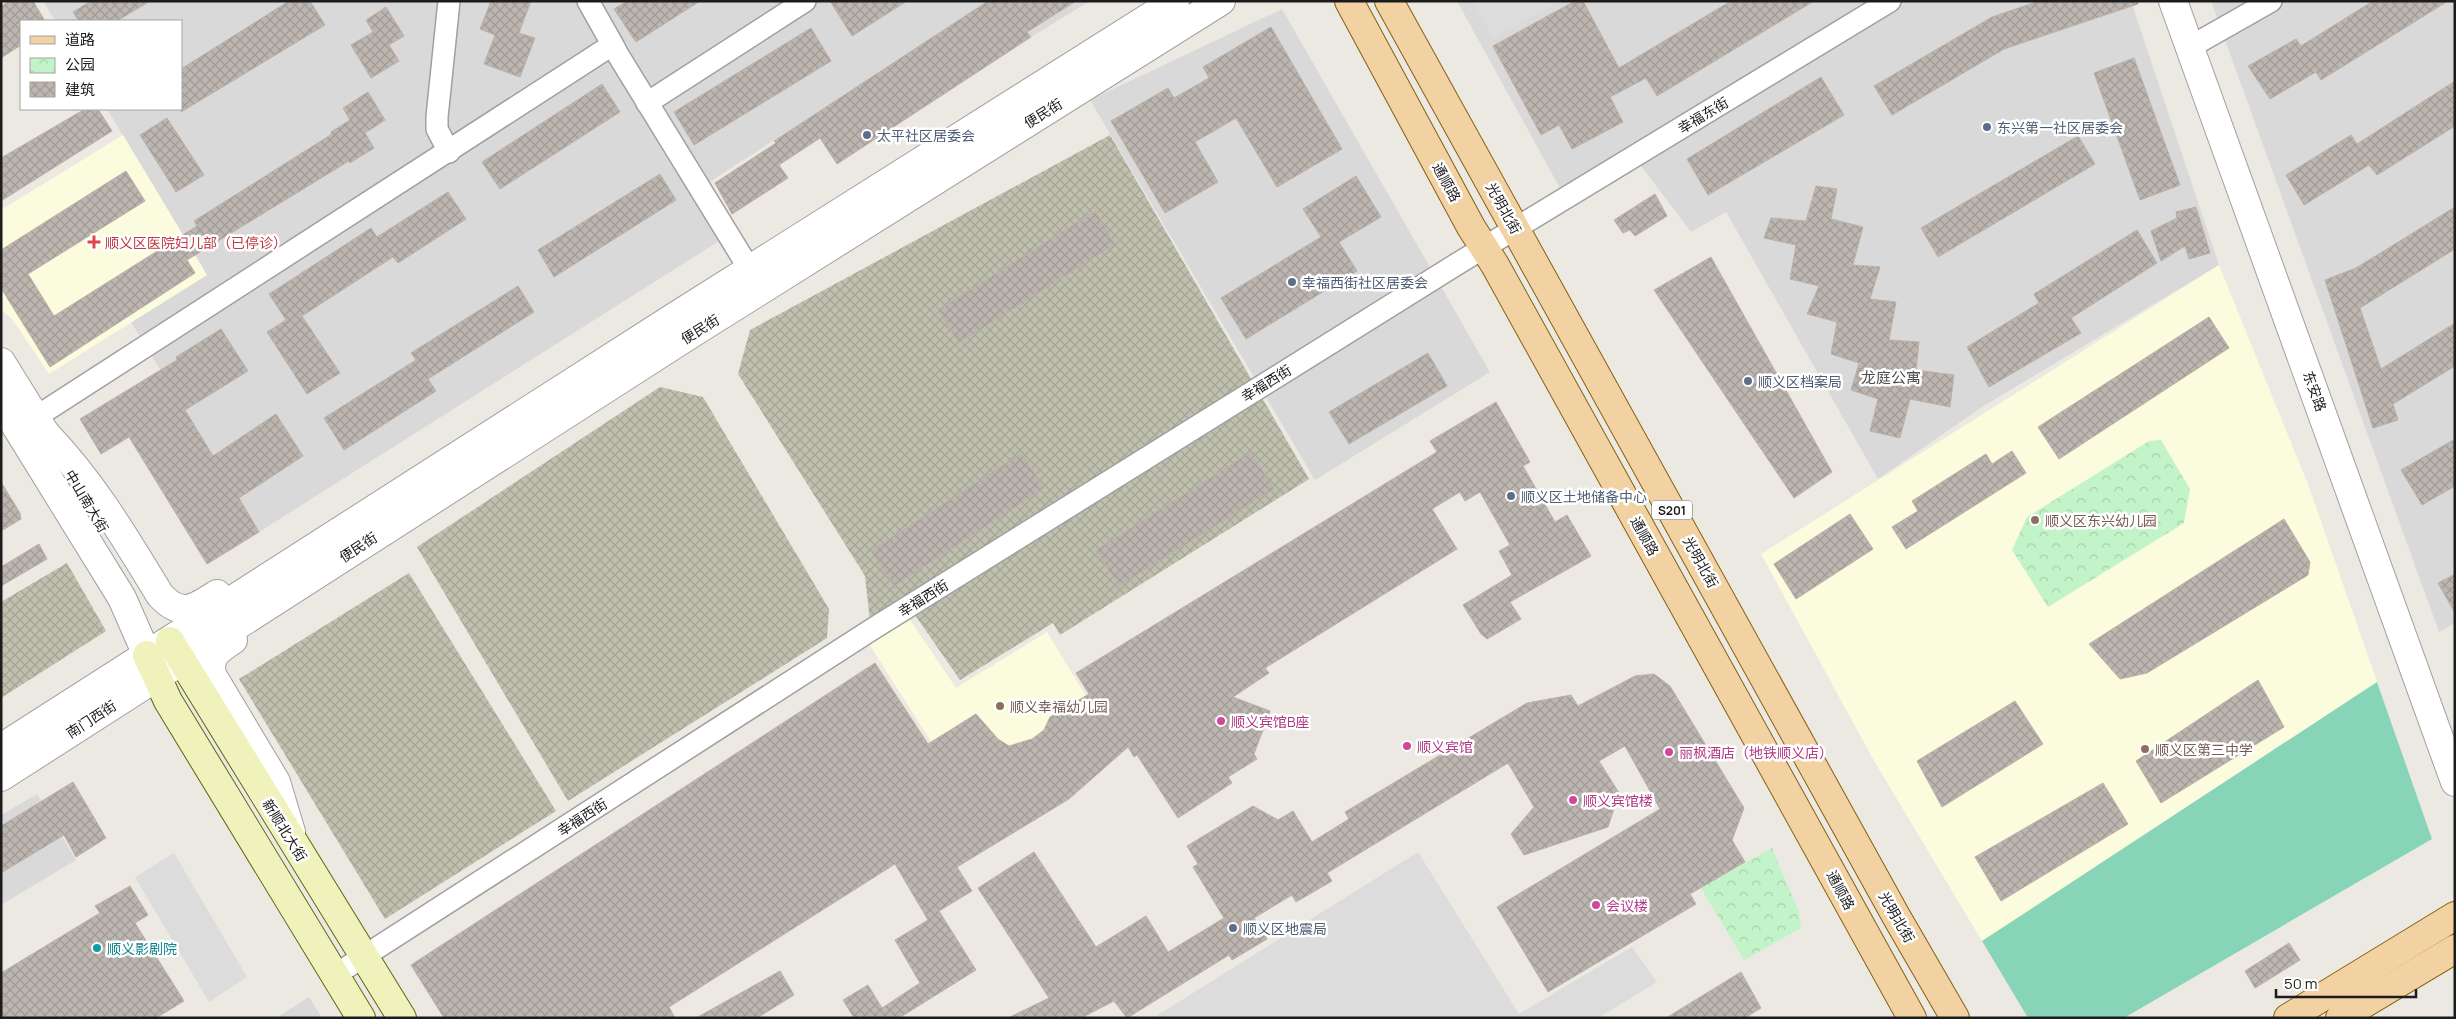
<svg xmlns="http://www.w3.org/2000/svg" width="2456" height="1019" font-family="Manrope,'Noto Sans SC',sans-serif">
	<defs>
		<pattern id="construction-cross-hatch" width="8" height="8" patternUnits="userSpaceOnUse" patternTransform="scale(1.25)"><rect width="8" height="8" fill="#c0c0af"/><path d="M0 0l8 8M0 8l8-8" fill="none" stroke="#a4a496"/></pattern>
		<pattern id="park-crowns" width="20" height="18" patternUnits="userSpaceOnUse" patternTransform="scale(1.25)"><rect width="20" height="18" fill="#c3f3c8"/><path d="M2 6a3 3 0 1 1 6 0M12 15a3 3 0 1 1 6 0" fill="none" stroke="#a7d0ab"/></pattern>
		<pattern id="building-cross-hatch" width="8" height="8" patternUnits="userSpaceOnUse" patternTransform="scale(1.25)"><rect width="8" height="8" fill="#bcb5b0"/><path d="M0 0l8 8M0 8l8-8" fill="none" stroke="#a19b97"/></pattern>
	</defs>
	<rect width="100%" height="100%" fill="#ece9e3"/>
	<g fill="#dad9d9">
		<path d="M 43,1 L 988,1 L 705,185 L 727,236 L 259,532 L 131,322 L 207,275 L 107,109 L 181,109 L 181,21 L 55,21 Z"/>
		<path d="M 1007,1 L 1090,1 L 1031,37 Z"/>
		<path d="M 1457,1 L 2131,1 L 2219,265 L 1982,407 L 1878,479 L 1726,212 L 1691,232 L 1629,150 L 1561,190 Z"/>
		<path d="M 2211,1 L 2455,1 L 2455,623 L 2439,632 Z"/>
		<path d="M 1282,9 L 1490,372 L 1315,480 L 1090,100 Z"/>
		<path d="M 37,794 L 76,860 L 1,905 L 1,815 Z"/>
		<path d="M 309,997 L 322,1018 L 276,1018 Z"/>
	</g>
	<g fill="#fbfbdd">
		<path d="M 123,135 L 207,275 L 49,374 L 12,319 L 1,310 L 1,210 Z"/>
		<path d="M 2219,265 L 2309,487 L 2432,839 L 2124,1018 L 2028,1018 L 1873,759 L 1761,554 Z"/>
		<path d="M 910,620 L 956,688 L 1047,632 L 1103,724 L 985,826 L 869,644 Z"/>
	</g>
	<g fill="url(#construction-cross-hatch)">
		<path d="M 1110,135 L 1309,479 L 1060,635 L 1053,623 L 960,680 L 906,602 L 871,630 L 865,576 L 738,374 L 750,330 Z"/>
		<path d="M 660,387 L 703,397 L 829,609 L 827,638 L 568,801 L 417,547 Z"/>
		<path d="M 67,563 L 106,631 L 1,698 L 1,602 Z"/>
		<path d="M 409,573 L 556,811 L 385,919 L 239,679 Z"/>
	</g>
	<g fill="url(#park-crowns)">
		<path d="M 2161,440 L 2190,489 L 2184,523 L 2048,607 L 2012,550 L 2027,517 L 2149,441 Z"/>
		<path d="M 1772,848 L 1799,912 L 1801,928 L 1744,960 L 1701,888 Z"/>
	</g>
	<path fill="#88d4b8" d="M 2377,682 L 2432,839 L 2124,1018 L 2028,1018 L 1982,941 Z"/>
	<g fill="#dcdcdc">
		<path d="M 1472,1 L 1560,1 L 1493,39 Z"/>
		<path d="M 1418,852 L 1519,1014 L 1632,947 L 1657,982 L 1598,1018 L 1153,1018 Z"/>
		<path d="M 174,853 L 247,977 L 209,1002 L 135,877 Z"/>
	</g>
	<g fill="url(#building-cross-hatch)" stroke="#bdb1a7">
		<path d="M 9,1 L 33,1 L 45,21 L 21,21 L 21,45 L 1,58 L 1,7 Z"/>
		<path d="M 91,1 L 150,1 L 117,21 L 79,21 L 73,12 Z"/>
		<path d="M 289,1 L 310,1 L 325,25 L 181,112 L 181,69 Z"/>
		<path d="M 491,1 L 531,1 L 519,33 L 535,38 L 520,77 L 484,64 L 495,35 L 480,29 Z"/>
		<path d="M 627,1 L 700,1 L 636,42 L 614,9 Z"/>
		<path d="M 830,1 L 907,1 L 852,36 Z"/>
		<path d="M 988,1 L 1076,1 L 1027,32 L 1031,37 L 837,164 L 820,138 L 779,165 L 788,178 L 732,214 L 715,183 L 776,143 L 774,141 Z"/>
		<path d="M 1575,1 L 1583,1 L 1619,68 L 1731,1 L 1814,1 L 1657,96 L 1646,78 L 1610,97 L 1623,122 L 1572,149 L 1559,125 L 1541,135 L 1493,46 Z"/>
		<path d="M 2039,1 L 2138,1 L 2138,4 L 2004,49 L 1892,115 L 1874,86 L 1992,17 Z"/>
		<path d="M 2373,1 L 2448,1 L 2321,80 L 2316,72 L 2270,99 L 2248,66 L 2296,39 L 2301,46 Z"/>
		<path d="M 386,7 L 404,36 L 389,45 L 399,61 L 371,78 L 351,45 L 373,32 L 366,20 Z"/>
		<path d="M 1271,27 L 1342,149 L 1277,187 L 1236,118 L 1195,142 L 1218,182 L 1165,213 L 1111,121 L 1168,88 L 1174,98 L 1209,78 L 1203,67 Z"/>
		<path d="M 811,28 L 831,61 L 694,145 L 674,112 Z"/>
		<path d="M 2134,58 L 2180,185 L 2140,200 L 2094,73 Z"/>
		<path d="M 1821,77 L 1844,115 L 1708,195 L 1687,159 Z"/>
		<path d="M 2455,81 L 2455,126 L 2377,175 L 2369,165 L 2304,205 L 2286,175 L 2351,135 L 2357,144 Z"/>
		<path d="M 602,84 L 620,112 L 500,189 L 482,162 Z"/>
		<path d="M 368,92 L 385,120 L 365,133 L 374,148 L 350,163 L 349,161 L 187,260 L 195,273 L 50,367 L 1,288 L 1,250 L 126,171 L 145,201 L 28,274 L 54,316 L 197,226 L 194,221 L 332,134 L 331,132 L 350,120 L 343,108 Z"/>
		<path d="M 85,109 L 98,109 L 112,131 L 1,201 L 1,158 Z"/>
		<path d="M 167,118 L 204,175 L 176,192 L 140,135 Z"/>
		<path d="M 2078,136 L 2095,164 L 1938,257 L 1921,228 Z"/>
		<path d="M 660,174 L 676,200 L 554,277 L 538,250 Z"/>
		<path d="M 1356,176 L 1381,217 L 1339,242 L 1357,271 L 1246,339 L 1221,298 L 1321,237 L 1303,209 Z"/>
		<path d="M 1816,186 L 1837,189 L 1831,219 L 1863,227 L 1853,265 L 1880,267 L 1870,299 L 1896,302 L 1889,340 L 1919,342 L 1916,370 L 1954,375 L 1950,407 L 1910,399 L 1900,438 L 1870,431 L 1878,399 L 1851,390 L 1859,363 L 1831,354 L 1837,322 L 1807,314 L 1819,286 L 1790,279 L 1796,245 L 1764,238 L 1771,218 L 1806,221 Z"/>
		<path d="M 448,192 L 466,219 L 398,263 L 393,257 L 302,316 L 340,373 L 307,394 L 267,332 L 286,320 L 269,294 L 371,228 L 377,237 Z"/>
		<path d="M 1655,194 L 1667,216 L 1635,236 L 1630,230 L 1623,233 L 1614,220 Z"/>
		<path d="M 2196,207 L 2210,253 L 2189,259 L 2185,246 L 2161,261 L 2151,231 L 2177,218 L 2176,212 Z"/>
		<path d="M 2455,207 L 2455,249 L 2360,308 L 2381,369 L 2455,323 L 2455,366 L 2393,404 L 2398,420 L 2373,428 L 2325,280 L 2356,268 Z"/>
		<path d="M 1095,211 L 1115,244 L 959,343 L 938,310 Z"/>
		<path d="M 2137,230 L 2157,263 L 2071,318 L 2081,333 L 1989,387 L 1967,347 L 2039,303 L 2034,294 Z"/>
		<path d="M 1711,257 L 1832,472 L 1794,498 L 1654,290 Z"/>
		<path d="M 518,286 L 534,312 L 428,379 L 436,391 L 344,450 L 324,418 L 416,360 L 411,353 Z"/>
		<path d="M 2209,317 L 2229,348 L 2059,459 L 2038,427 Z"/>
		<path d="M 221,329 L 248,371 L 185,410 L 213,456 L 276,414 L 303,456 L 239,498 L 259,532 L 207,564 L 129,437 L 101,454 L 80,419 L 177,360 L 176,357 Z"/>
		<path d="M 1428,353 L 1447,386 L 1349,444 L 1329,412 Z"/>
		<path d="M 1496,402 L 1530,462 L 1523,466 L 1555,522 L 1567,515 L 1591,556 L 1510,602 L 1521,619 L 1487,639 L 1481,634 L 1463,605 L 1512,575 L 1499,551 L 1510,545 L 1480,492 L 1465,501 L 1460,492 L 1432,509 L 1457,549 L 1265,668 L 1269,673 L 1233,697 L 1270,711 L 1254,754 L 1257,759 L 1228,777 L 1232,783 L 1178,818 L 1137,755 L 1134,757 L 1128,747 L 1069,799 L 957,867 L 972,891 L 939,911 L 976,970 L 899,1018 L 854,1018 L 843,1000 L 868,985 L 882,1008 L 920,983 L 895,940 L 928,920 L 895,864 L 669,1007 L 675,1018 L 444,1018 L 411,965 L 875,663 L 928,744 L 976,714 L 998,739 L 1009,746 L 1032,739 L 1044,730 L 1050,717 L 1089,694 L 1076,673 L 1437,452 L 1430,441 Z"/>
		<path d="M 2455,439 L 2455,486 L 2422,505 L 2401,470 Z"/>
		<path d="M 2012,451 L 2026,473 L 1906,549 L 1892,527 L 1918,511 L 1912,501 L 1986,454 L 1992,464 Z"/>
		<path d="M 1251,452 L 1274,489 L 1119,586 L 1096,550 Z"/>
		<path d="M 1022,453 L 1044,488 L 894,586 L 871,551 Z"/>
		<path d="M 1,482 L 20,513 L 21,519 L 1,531 Z"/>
		<path d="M 1850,514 L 1873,549 L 1796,599 L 1774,564 Z"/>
		<path d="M 2284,519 L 2310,562 L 2308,575 L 2147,673 L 2120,679 L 2089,644 Z"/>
		<path d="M 39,544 L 47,559 L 1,586 L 1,567 Z"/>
		<path d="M 2455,574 L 2455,613 L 2438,583 Z"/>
		<path d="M 1654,674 L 1670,686 L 1744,808 L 1732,840 L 1745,862 L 1690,894 L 1696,904 L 1548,992 L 1497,907 L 1660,809 L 1625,746 L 1599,761 L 1619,793 L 1608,827 L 1524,855 L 1511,834 L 1534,807 L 1508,763 L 1327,873 L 1332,881 L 1296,902 L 1292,895 L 1254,918 L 1267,939 L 1232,960 L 1229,955 L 1127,1018 L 1114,1001 L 1081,1018 L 1008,1018 L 1049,998 L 978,888 L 1034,852 L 1096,947 L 1146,916 L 1168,952 L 1224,918 L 1193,867 L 1198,864 L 1187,846 L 1253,806 L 1278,820 L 1293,811 L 1312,842 L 1349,819 L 1345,812 L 1527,703 L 1571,695 L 1578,706 L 1635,676 Z"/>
		<path d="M 2258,680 L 2284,727 L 2161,803 L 2136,761 Z"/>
		<path d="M 2015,701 L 2043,744 L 1942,807 L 1917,761 Z"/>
		<path d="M 73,782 L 106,838 L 76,857 L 64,835 L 1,873 L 1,826 Z"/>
		<path d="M 2103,783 L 2128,824 L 2001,901 L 1975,857 Z"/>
		<path d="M 130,886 L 148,915 L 135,923 L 184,1001 L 156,1018 L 1,1018 L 1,973 L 100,913 L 95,906 Z"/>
		<path d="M 2289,943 L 2300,960 L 2255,988 L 2245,971 Z"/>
		<path d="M 780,971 L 794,995 L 757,1018 L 696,1018 Z"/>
		<path d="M 1741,972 L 1761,1008 L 1745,1018 L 1666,1018 Z"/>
	</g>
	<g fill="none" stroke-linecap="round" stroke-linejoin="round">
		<g stroke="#a0a0a0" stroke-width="24">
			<g id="minor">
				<path d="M 588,1 L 615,49"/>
				<path d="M 2190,47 L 2271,1"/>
				<path d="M 647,103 L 805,1"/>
				<path d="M 449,152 L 437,129 L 437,117 L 449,1"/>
				<path d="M 36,417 L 612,45 L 750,270"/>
				<path d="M 335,975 L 871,630 L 1457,264 L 1890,1"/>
			</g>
		</g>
		<g stroke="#a0a0a0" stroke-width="30">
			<g id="tertiary">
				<path d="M 2173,1 L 2455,782"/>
				<path d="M 1,362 L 55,449"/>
				<path d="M 1,402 L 122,598 L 147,655"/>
				<path d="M 45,433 C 93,483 124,536 160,595 C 181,618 194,609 217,594"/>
				<path d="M 233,640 C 218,650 208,656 212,675 L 276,782 L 291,832"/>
				<path d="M 1,748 L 679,314 L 1175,1"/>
				<path d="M 1,777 L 691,334 L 1221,1"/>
			</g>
		</g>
		<g stroke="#5c670f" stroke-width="30">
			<g id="secondary">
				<path d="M 170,641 L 402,1018"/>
				<path d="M 147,655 L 168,701 L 361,1018"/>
			</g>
		</g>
		<g stroke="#86600e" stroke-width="30">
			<g id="primary">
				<path d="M 1349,1 L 1471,227 L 1495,265 L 1912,1018"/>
				<path d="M 1389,1 L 1896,916 L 1955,1018"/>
				<path d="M 2288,1018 L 2455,916"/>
				<path d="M 2340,1018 L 2455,949"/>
			</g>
		</g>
		<use href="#minor" stroke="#fff" stroke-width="21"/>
		<use href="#tertiary" stroke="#fff" stroke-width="28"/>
		<use href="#secondary" stroke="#eff2bb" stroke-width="28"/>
		<use href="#primary" stroke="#f2d1a2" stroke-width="28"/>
	</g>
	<g fill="#5c6f8a" stroke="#fff" stroke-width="2">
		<circle cx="1987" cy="127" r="5"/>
		<circle cx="867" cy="135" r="5"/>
		<circle cx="1292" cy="282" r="5"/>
		<circle cx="1748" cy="381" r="5"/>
		<circle cx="1511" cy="496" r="5"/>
		<circle cx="1233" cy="928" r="5"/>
	</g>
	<path fill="#e0444e" stroke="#fff" stroke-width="2" d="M91.5 234.5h5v5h5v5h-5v5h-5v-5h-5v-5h5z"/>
	<g fill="#8d6e63" stroke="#fff" stroke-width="2">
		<circle cx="2035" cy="520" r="5"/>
		<circle cx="1000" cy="706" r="5"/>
		<circle cx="2145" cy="749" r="5"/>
	</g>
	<g fill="#d1479c" stroke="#fff" stroke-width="2">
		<circle cx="1221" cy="721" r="5"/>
		<circle cx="1407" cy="746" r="5"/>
		<circle cx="1669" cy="752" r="5"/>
		<circle cx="1573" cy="800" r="5"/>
		<circle cx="1596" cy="905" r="5"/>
	</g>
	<circle fill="#0f9aa8" stroke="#fff" stroke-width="2" cx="97" cy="948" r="5"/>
	<g text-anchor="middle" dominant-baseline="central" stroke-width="5" stroke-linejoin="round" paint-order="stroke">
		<rect fill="#fff" stroke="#606060" stroke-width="1" x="1652" y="500.5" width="40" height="19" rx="4"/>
		<g font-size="12" font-weight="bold" fill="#1c1c1c">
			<text x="1672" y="510">S201</text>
		</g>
		<g font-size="14" fill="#1c1c1c" stroke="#fff">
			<text transform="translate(1043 113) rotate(-32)">便民街</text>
			<text transform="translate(1703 115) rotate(-31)">幸福东街</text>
			<text transform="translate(1447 182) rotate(61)">通顺路</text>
			<text transform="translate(1504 208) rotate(61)">光明北街</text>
			<text transform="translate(700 329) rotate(-32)">便民街</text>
			<text transform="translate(1266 383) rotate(-32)">幸福西街</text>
			<text transform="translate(2315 391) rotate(70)">东安路</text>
			<text transform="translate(87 501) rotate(59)">中山南大街</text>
			<text transform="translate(1645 536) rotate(61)">通顺路</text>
			<text transform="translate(358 547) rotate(-33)">便民街</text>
			<text transform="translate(1701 562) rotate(61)">光明北街</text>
			<text transform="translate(923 598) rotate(-32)">幸福西街</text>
			<text transform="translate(91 719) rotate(-33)">南门西街</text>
			<text transform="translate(582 817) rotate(-33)">幸福西街</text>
			<text transform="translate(285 830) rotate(58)">新顺北大街</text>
			<text transform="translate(1841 890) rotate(62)">通顺路</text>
			<text transform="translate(1897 917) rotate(60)">光明北街</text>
		</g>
		<g font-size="14" fill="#4e5e75" stroke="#fff" text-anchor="start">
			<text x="1997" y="127">东兴第一社区居委会</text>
			<text x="877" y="135">太平社区居委会</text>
			<text x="1302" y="282">幸福西街社区居委会</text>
			<text x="1758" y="381">顺义区档案局</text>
			<text x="1521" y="496">顺义区土地储备中心</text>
			<text x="1243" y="928">顺义区地震局</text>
		</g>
		<g font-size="14" fill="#be3a42" stroke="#fff" text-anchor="start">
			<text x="105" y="242">顺义区医院妇儿部（已停诊）</text>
		</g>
		<g font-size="14" fill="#785e54" stroke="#fff" text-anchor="start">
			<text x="2045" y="520">顺义区东兴幼儿园</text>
			<text x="1010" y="706">顺义幸福幼儿园</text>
			<text x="2155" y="749">顺义区第三中学</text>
		</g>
		<g font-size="14" fill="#b23c85" stroke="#fff" text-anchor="start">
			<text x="1231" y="721">顺义宾馆B座</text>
			<text x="1417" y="746">顺义宾馆</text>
			<text x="1679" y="752">丽枫酒店（地铁顺义店）</text>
			<text x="1583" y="800">顺义宾馆楼</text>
			<text x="1606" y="905">会议楼</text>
		</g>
		<g font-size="14" fill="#0d838f" stroke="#fff" text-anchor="start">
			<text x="107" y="948">顺义影剧院</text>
		</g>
		<g font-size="15" fill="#4f4f4f" stroke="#fff">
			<text x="1891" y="377">龙庭公寓</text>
		</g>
	</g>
	<rect width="2456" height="1019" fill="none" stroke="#1c1c1c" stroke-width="5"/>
	<rect x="20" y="20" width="162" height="90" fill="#ffffff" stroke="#a4a4a4"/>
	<rect x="30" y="36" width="25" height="8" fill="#f2d1a2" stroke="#a4a4a4"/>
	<text x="65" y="45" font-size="15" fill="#1c1c1c">道路</text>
	<rect x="30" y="58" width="25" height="15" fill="url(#park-crowns)" stroke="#a4a4a4"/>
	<text x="65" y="70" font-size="15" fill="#1c1c1c">公园</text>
	<rect x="30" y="82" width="25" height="15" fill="url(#building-cross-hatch)" stroke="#a4a4a4"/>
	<text x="65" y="95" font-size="15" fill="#1c1c1c">建筑</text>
	<path d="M2276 989v8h140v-8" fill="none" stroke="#1c1c1c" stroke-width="2.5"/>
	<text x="2284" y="989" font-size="15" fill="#1c1c1c" stroke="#ffffff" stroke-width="4" paint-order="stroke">50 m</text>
</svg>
